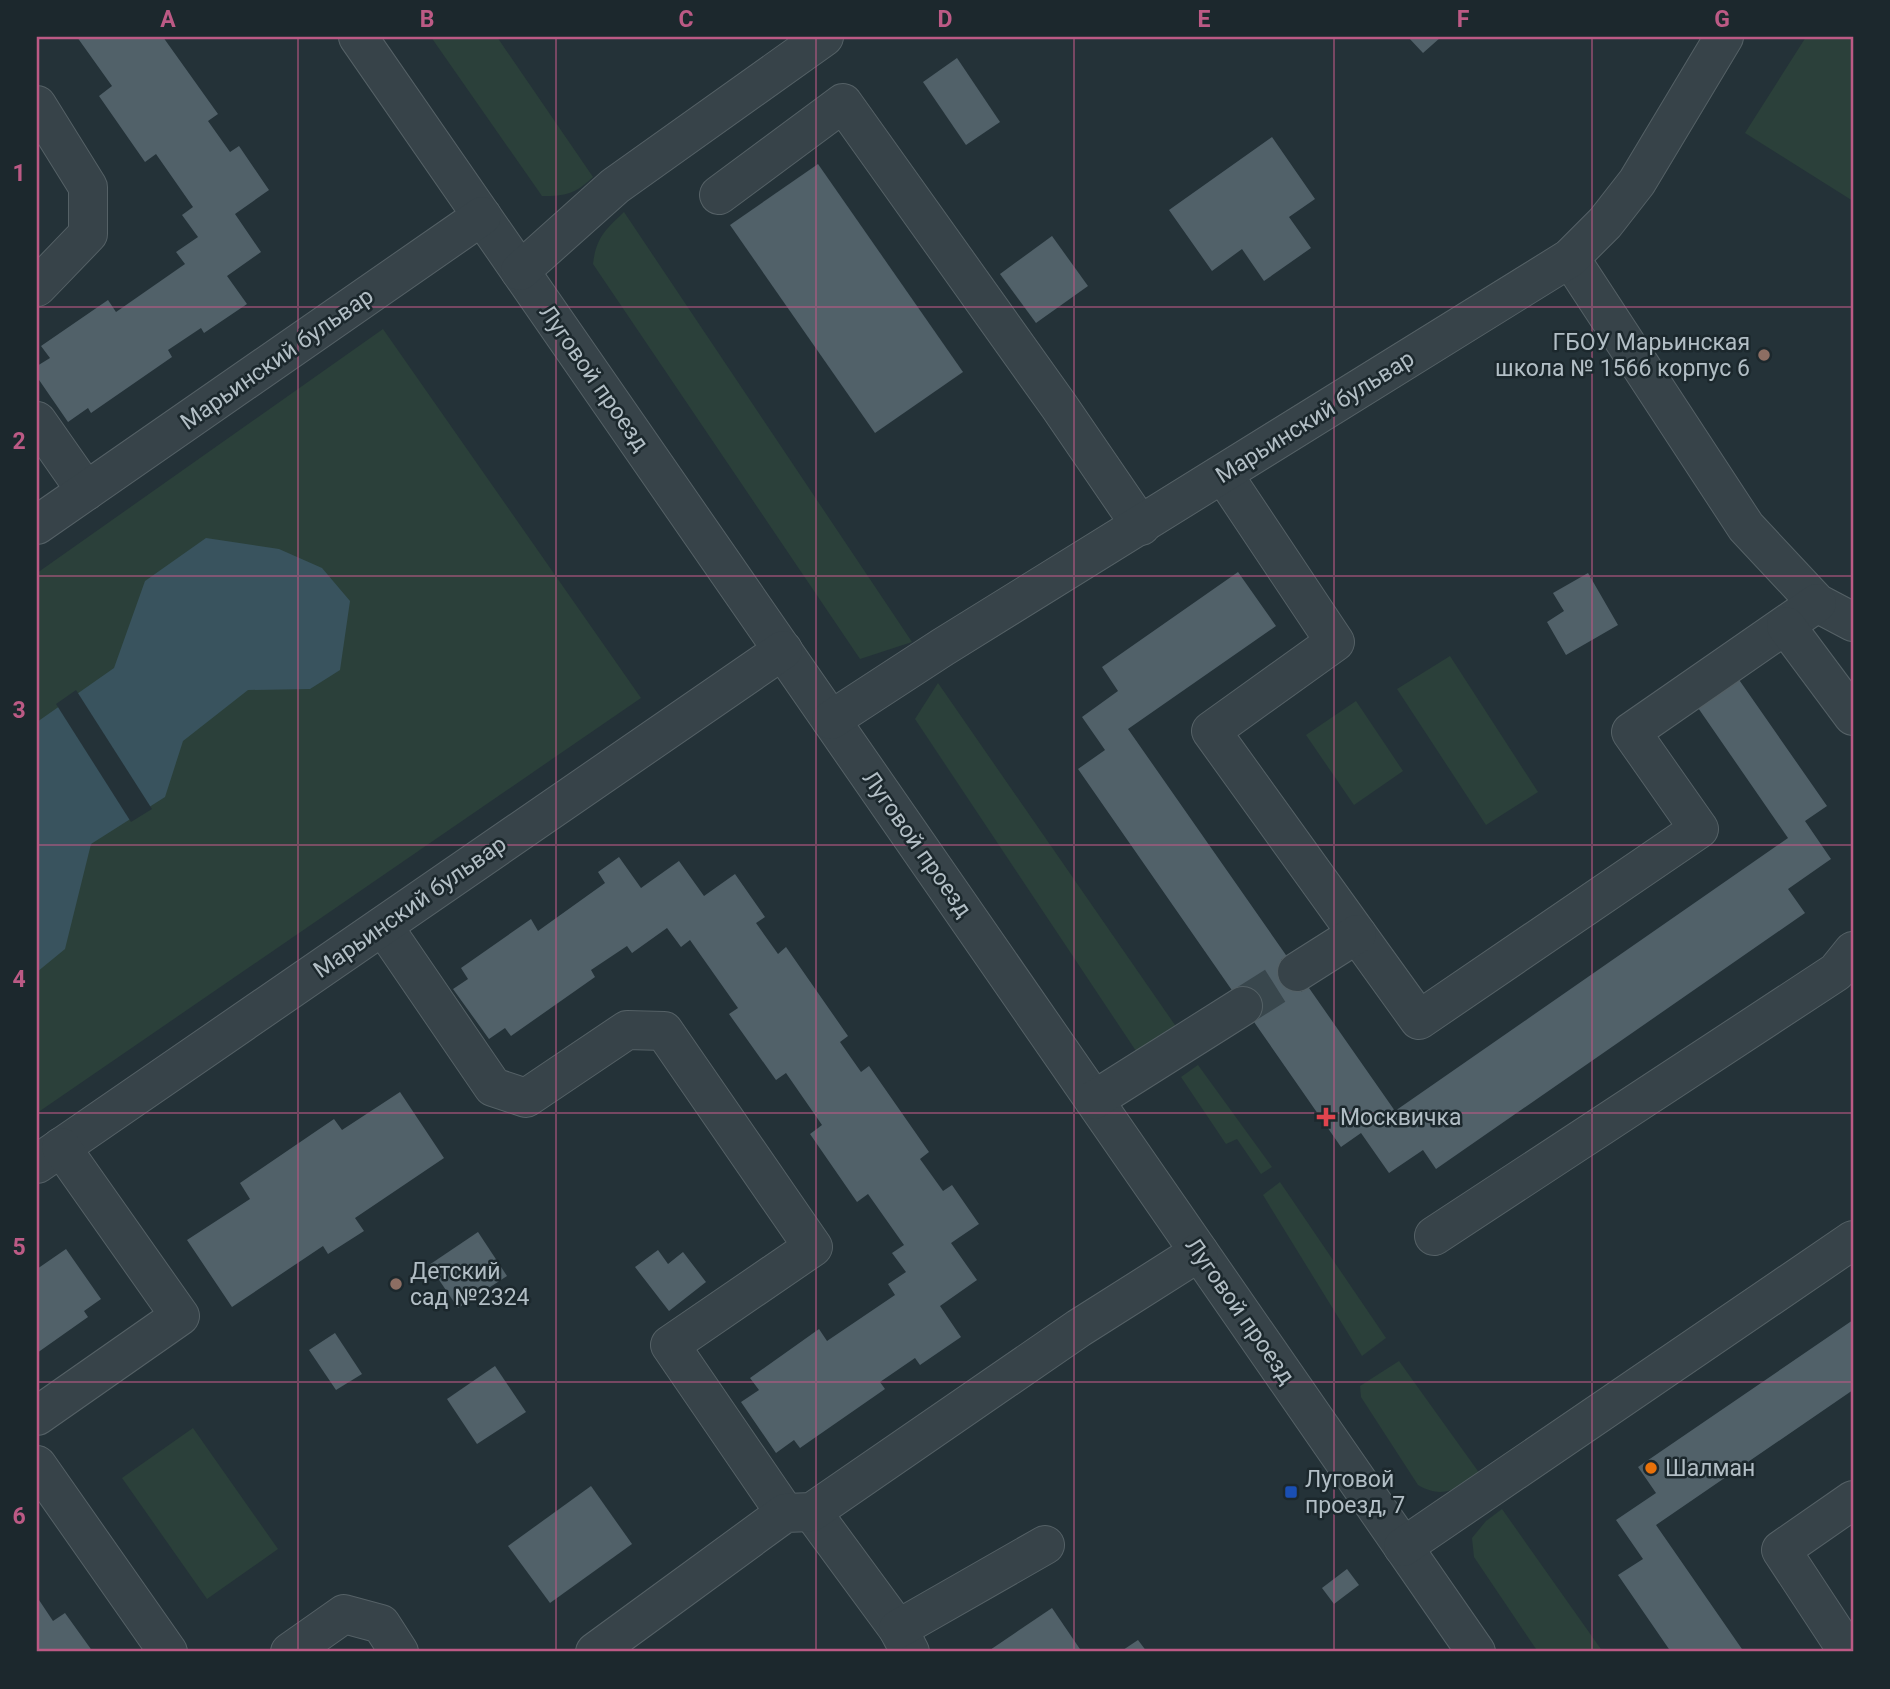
<svg xmlns="http://www.w3.org/2000/svg" width="1890" height="1689" font-family="Roboto,sans-serif">
	<rect width="100%" height="100%" fill="#243238"/>
	<g fill="#2b403a">
		<path d="M 431,37 L 497,37 L 593,177 C 575,194 566,196 542,196 Z"/>
		<path d="M 1806,37 L 1853,37 L 1853,201 L 1745,133 Z"/>
		<path d="M 624,212 L 912,642 L 860,659 L 593,264 C 596,238 605,230 624,212 Z"/>
		<path d="M 383,329 L 641,698 L 37,1113 L 37,573 Z"/>
		<path d="M 1450,656 L 1538,792 L 1486,825 L 1397,689 Z"/>
		<path d="M 938,683 L 1177,1028 L 1152,1048 L 1136,1051 L 915,719 Z"/>
		<path d="M 1356,701 L 1403,771 L 1354,805 L 1306,735 Z"/>
		<path d="M 1198,1065 L 1272,1167 L 1261,1174 L 1237,1139 L 1226,1144 L 1181,1077 Z"/>
		<path d="M 1280,1182 L 1386,1338 L 1362,1356 L 1263,1195 Z"/>
		<path d="M 1399,1361 L 1480,1474 C 1457,1488 1444,1500 1418,1485 L 1361,1397 L 1360,1386 Z"/>
		<path d="M 193,1428 L 278,1549 L 207,1599 L 122,1478 Z"/>
		<path d="M 1502,1509 L 1603,1652 L 1538,1652 L 1474,1557 L 1472,1538 L 1486,1521 Z"/>
	</g>
	<path fill="#39535e" d="M 206,538 L 279,549 L 322,568 L 350,601 L 340,670 L 310,689 L 248,690 L 183,741 L 165,797 L 91,844 L 65,949 L 37,972 L 37,722 L 114,668 L 145,581 Z"/>
	<path fill="#243238" d="M 76,690 L 152,809 L 131,822 L 56,704 Z"/>
	<g fill="#516169">
		<path d="M 77,37 L 163,37 L 218,114 L 208,121 L 230,152 L 239,146 L 269,190 L 235,214 L 261,252 L 227,276 L 247,304 L 204,333 L 201,328 L 168,350 L 172,357 L 91,413 L 88,408 L 68,422 L 37,377 L 37,366 L 50,358 L 41,346 L 108,300 L 116,312 L 185,264 L 176,252 L 198,237 L 182,215 L 193,207 L 156,154 L 145,162 L 99,96 L 112,86 Z"/>
		<path d="M 1408,37 L 1441,37 L 1423,53 Z"/>
		<path d="M 957,58 L 1000,122 L 966,145 L 923,82 Z"/>
		<path d="M 1272,137 L 1315,199 L 1289,217 L 1311,248 L 1264,281 L 1242,249 L 1212,271 L 1169,210 Z"/>
		<path d="M 818,164 L 963,372 L 875,433 L 730,225 Z"/>
		<path d="M 1052,236 L 1088,286 L 1036,323 L 1000,274 Z"/>
		<path d="M 1238,572 L 1276,626 L 1128,729 L 1395,1111 L 1788,838 L 1694,702 L 1735,674 L 1827,806 L 1805,821 L 1831,859 L 1788,889 L 1805,913 L 1436,1169 L 1423,1150 L 1389,1173 L 1361,1133 L 1341,1147 L 1078,769 L 1105,750 L 1082,717 L 1118,691 L 1102,667 Z"/>
		<path d="M 1588,573 L 1618,625 L 1566,655 L 1547,622 L 1564,611 L 1553,593 Z"/>
		<path d="M 619,857 L 641,888 L 679,861 L 704,896 L 735,874 L 765,917 L 756,923 L 778,954 L 786,947 L 848,1036 L 840,1042 L 861,1072 L 869,1066 L 929,1152 L 920,1159 L 943,1191 L 952,1185 L 979,1224 L 951,1243 L 977,1280 L 940,1306 L 961,1337 L 920,1365 L 915,1358 L 880,1382 L 885,1389 L 800,1448 L 794,1440 L 776,1453 L 741,1402 L 759,1390 L 750,1378 L 819,1329 L 827,1341 L 895,1295 L 888,1284 L 906,1272 L 892,1253 L 904,1245 L 868,1194 L 857,1202 L 810,1134 L 822,1125 L 786,1073 L 776,1080 L 729,1014 L 738,1008 L 690,940 L 681,947 L 667,928 L 632,953 L 627,946 L 591,970 L 595,977 L 511,1036 L 505,1028 L 489,1039 L 453,989 L 468,979 L 461,968 L 531,919 L 538,931 L 605,883 L 598,872 Z"/>
		<path d="M 400,1092 L 444,1158 L 355,1218 L 364,1231 L 328,1254 L 323,1246 L 232,1307 L 187,1240 L 250,1199 L 240,1183 L 334,1119 L 342,1130 Z"/>
		<path d="M 478,1232 L 507,1276 L 458,1308 L 429,1265 Z"/>
		<path d="M 66,1249 L 101,1299 L 84,1311 L 88,1317 L 37,1353 L 37,1269 Z"/>
		<path d="M 658,1250 L 668,1264 L 683,1252 L 706,1282 L 669,1311 L 635,1267 Z"/>
		<path d="M 1853,1320 L 1853,1390 L 1656,1525 L 1744,1652 L 1671,1652 L 1618,1575 L 1643,1559 L 1616,1520 L 1656,1493 L 1638,1467 Z"/>
		<path d="M 335,1333 L 362,1374 L 336,1390 L 309,1350 Z"/>
		<path d="M 495,1366 L 526,1412 L 477,1444 L 447,1399 Z"/>
		<path d="M 591,1486 L 632,1544 L 550,1603 L 508,1546 Z"/>
		<path d="M 1347,1569 L 1359,1585 L 1334,1604 L 1322,1588 Z"/>
		<path d="M 37,1597 L 53,1621 L 65,1613 L 93,1652 L 37,1652 Z"/>
		<path d="M 1052,1608 L 1082,1652 L 987,1652 Z"/>
		<path d="M 1138,1640 L 1147,1652 L 1120,1652 Z"/>
	</g>
	<g fill="none" stroke-linecap="round" stroke-linejoin="round">
		<path stroke="#39474d" stroke-width="38" stroke-dasharray="38 19" stroke-linecap="butt" d="M 1243,1006 L 1297,972"/>
		<g stroke="#556166" stroke-width="40">
			<g id="minor">
				<path d="M 358,37 L 1476,1652"/>
				<path d="M 37,105 L 88,187 L 88,234 L 37,287"/>
				<path d="M 719,195 L 843,103 L 1059,406 L 1141,526"/>
				<path d="M 1570,258 L 1746,527 L 1817,603 L 1853,622"/>
				<path d="M 520,271 L 615,186 L 824,37"/>
				<path d="M 37,421 L 86,491"/>
				<path d="M 1223,474 L 1335,642 L 1211,731 L 1419,1020 L 1699,829 L 1631,732 L 1817,603"/>
				<path d="M 37,525 L 482,216"/>
				<path d="M 1786,626 L 1853,716"/>
				<path d="M 831,720 L 943,647 L 1570,258 L 1605,223 L 1637,182 L 1724,37"/>
				<path d="M 383,926 L 493,1087 L 526,1098 L 627,1030 L 664,1031 L 813,1247 L 670,1345 L 785,1513"/>
				<path d="M 1297,972 L 1357,934"/>
				<path d="M 1094,1100 L 1243,1006"/>
				<path d="M 37,1164 L 783,650"/>
				<path d="M 1434,1236 L 1836,972 L 1853,951"/>
				<path d="M 37,1416 L 180,1316 L 61,1147"/>
				<path d="M 37,1465 L 168,1652"/>
				<path d="M 812,1512 L 898,1629 L 910,1652"/>
				<path d="M 1403,1547 L 1853,1240"/>
				<path d="M 898,1629 L 1045,1545"/>
				<path d="M 290,1652 L 344,1614 L 381,1624 L 399,1652"/>
				<path d="M 595,1652 L 785,1513 L 812,1512 L 1079,1328 L 1199,1252"/>
				<path d="M 1848,1652 L 1781,1550 L 1853,1500"/>
			</g>
		</g>
		<use href="#minor" stroke="#374349" stroke-width="38"/>
	</g>
	<path fill="none" stroke="#bc5a85" stroke-width="2" stroke-opacity="0.55" d="M 298,37 L 298,1652M 556,37 L 556,1652M 816,37 L 816,1652M 1074,37 L 1074,1652M 1334,37 L 1334,1652M 1592,37 L 1592,1652M 37,307 L 1853,307M 37,576 L 1853,576M 37,845 L 1853,845M 37,1113 L 1853,1113M 37,1382 L 1853,1382"/>
	<g fill="#8d6e63" stroke="#1c282d" stroke-width="2.5">
		<circle cx="1764" cy="355" r="7"/>
		<circle cx="396" cy="1284" r="7"/>
	</g>
	<path fill="#e0444e" stroke="#1c282d" stroke-width="2.5" d="M1322.5 1106.5h7v7h7v7h-7v7h-7v-7h-7v-7h7z"/>
	<circle fill="#e8710a" stroke="#1c282d" stroke-width="2.5" cx="1651" cy="1468" r="7"/>
	<rect fill="#1a4fb4" stroke="#1c282d" stroke-width="2.5" x="1284" y="1485" width="14" height="14" rx="3.5"/>
	<g text-anchor="middle" dominant-baseline="central" stroke-width="5" stroke-linejoin="round" paint-order="stroke">
		<g font-size="23" fill="#b2bec5" stroke="#1c282d" text-anchor="start">
			<text x="1750" y="342" text-anchor="end">ГБОУ Марьинская<tspan x="1750" dy="26">школа № 1566 корпус 6</tspan></text>
			<text x="1340" y="1117">Москвичка</text>
			<text x="410" y="1271">Детский<tspan x="410" dy="26">сад №2324</tspan></text>
			<text x="1665" y="1468">Шалман</text>
			<text x="1305" y="1479">Луговой<tspan x="1305" dy="26">проезд, 7</tspan></text>
		</g>
		<g font-size="23" fill="#b2bec5" stroke="#1c282d">
			<text transform="translate(277 359) rotate(-35)">Марьинский бульвар</text>
			<text transform="translate(594 378) rotate(55)">Луговой проезд</text>
			<text transform="translate(1315 417) rotate(-32)">Марьинский бульвар</text>
			<text transform="translate(917 844) rotate(55)">Луговой проезд</text>
			<text transform="translate(410 907) rotate(-35)">Марьинский бульвар</text>
			<text transform="translate(1240 1311) rotate(55)">Луговой проезд</text>
		</g>
	</g>
	<rect width="1890" height="1689" fill="none" stroke="#1c282d" stroke-width="77"/>
	<rect x="38" y="38" width="1814" height="1612" fill="none" stroke="#bc5a85" stroke-width="2.5"/>
	<g font-size="23" text-anchor="middle" font-weight="bold" fill="#bc5a85">
		<text x="168" y="27">A</text>
		<text x="427" y="27">B</text>
		<text x="686" y="27">C</text>
		<text x="945" y="27">D</text>
		<text x="1204" y="27">E</text>
		<text x="1463" y="27">F</text>
		<text x="1722" y="27">G</text>
		<text x="19" y="181">1</text>
		<text x="19" y="449">2</text>
		<text x="19" y="718">3</text>
		<text x="19" y="987">4</text>
		<text x="19" y="1255">5</text>
		<text x="19" y="1524">6</text>
	</g>
</svg>
